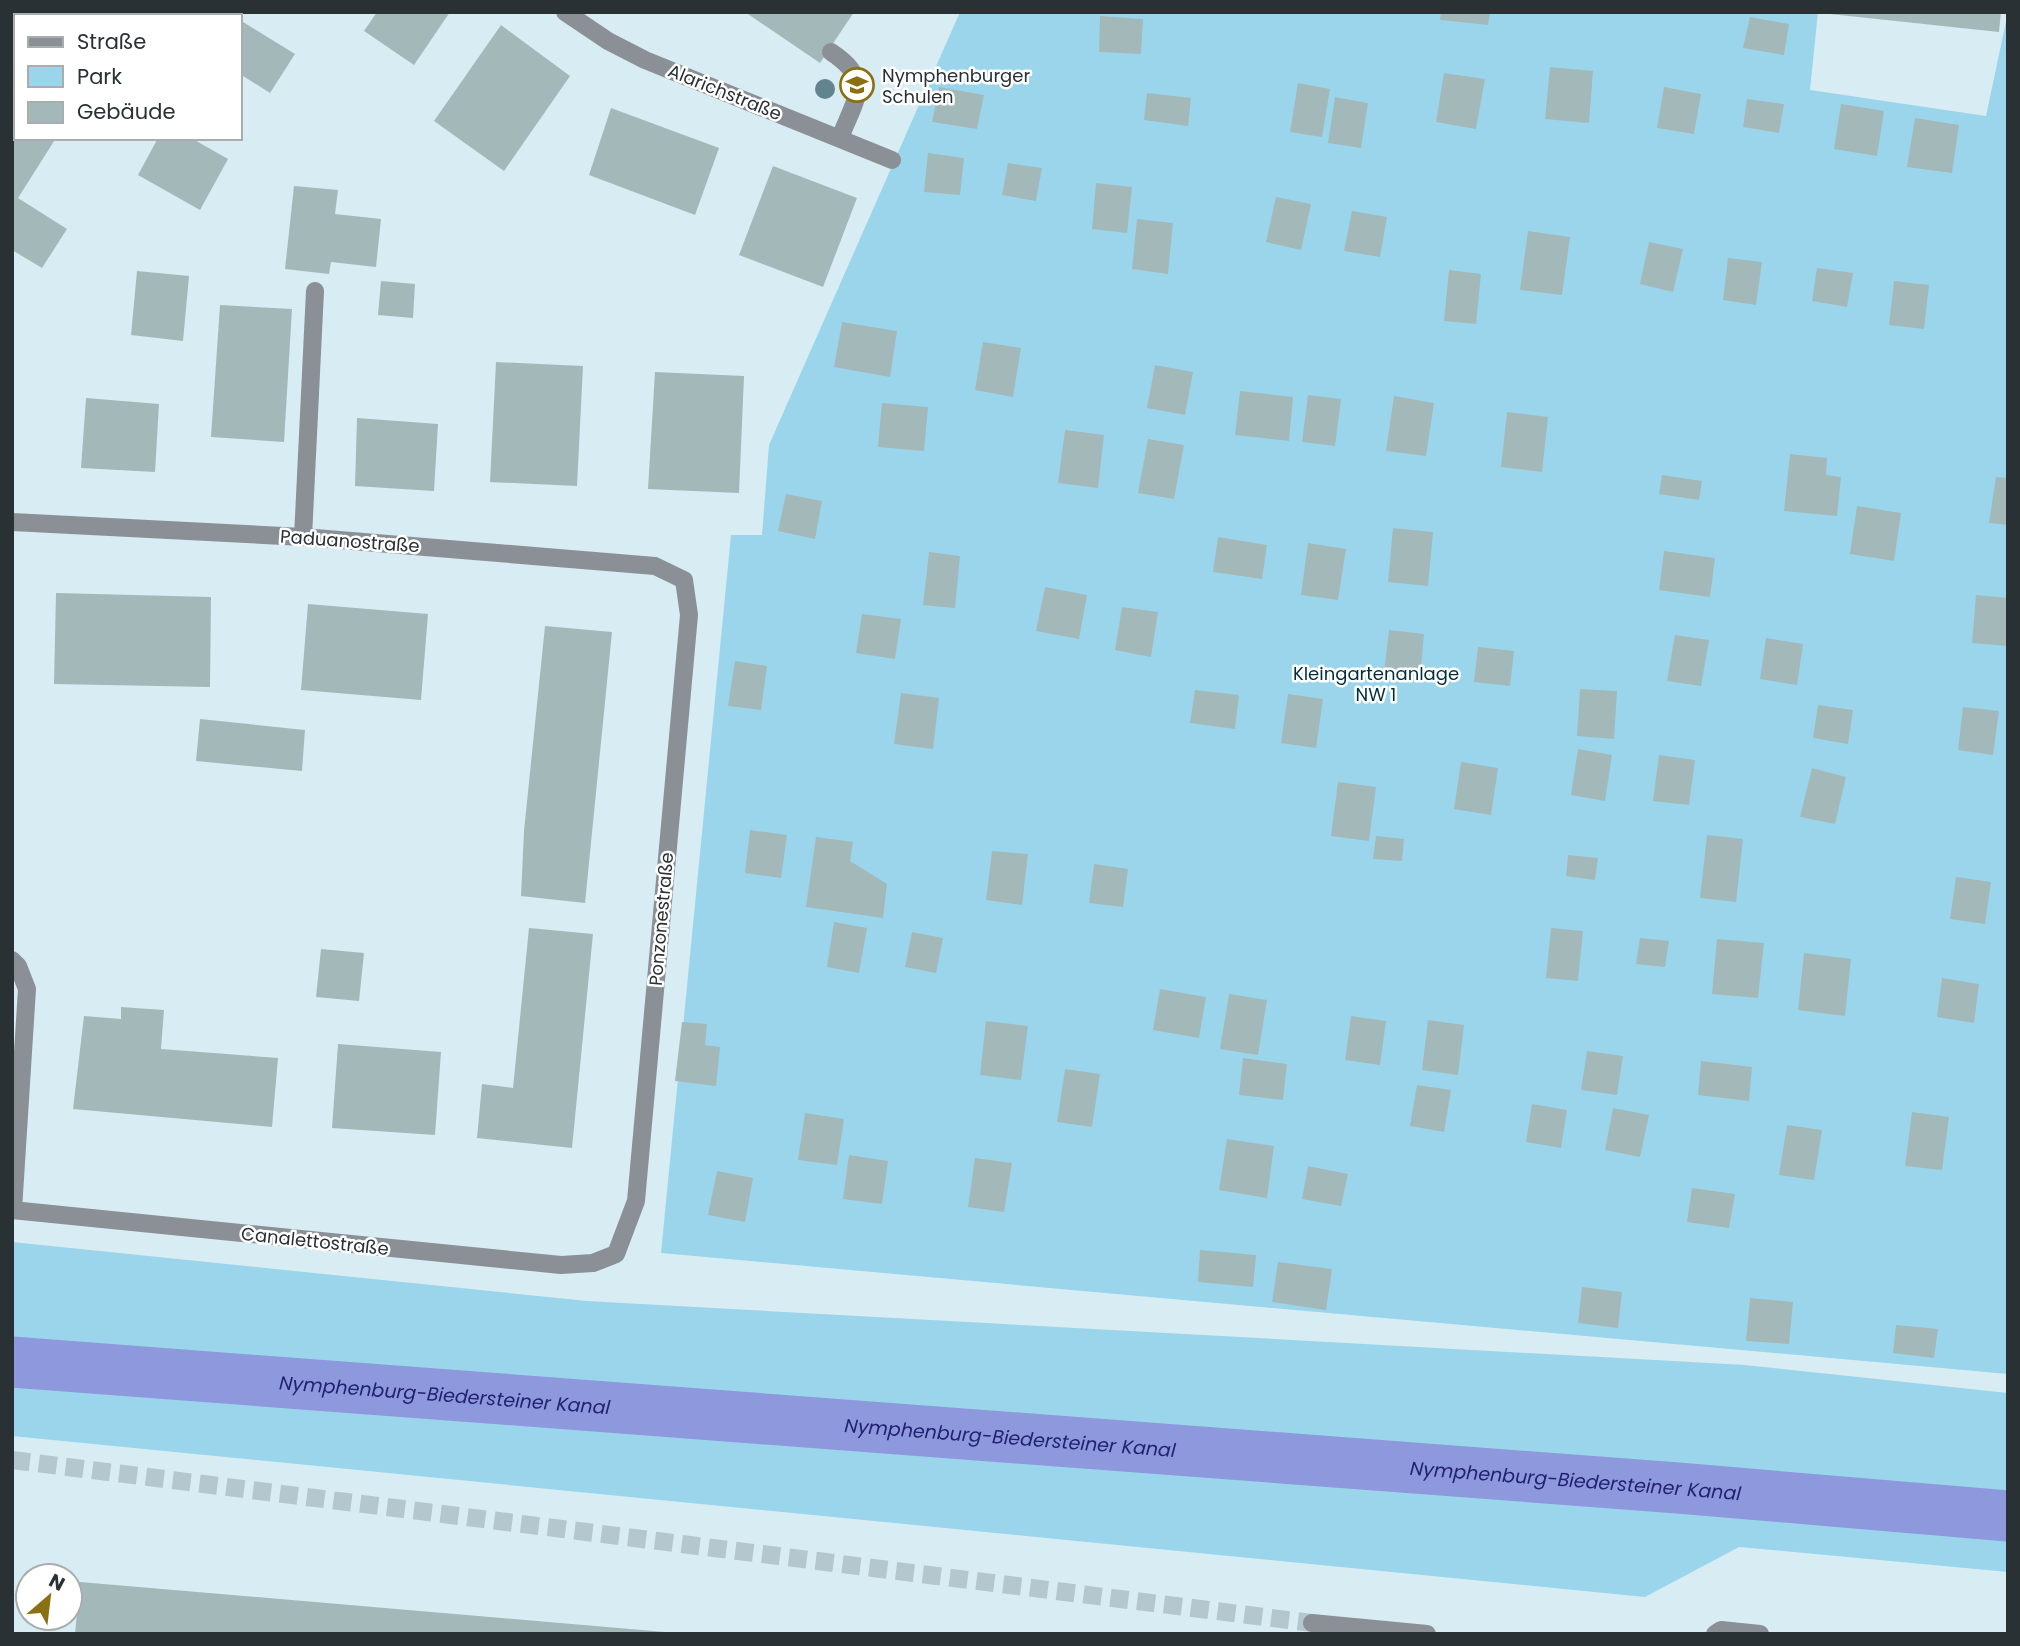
<svg xmlns="http://www.w3.org/2000/svg" width="2020" height="1646" font-family="Poppins,sans-serif">
	<rect width="100%" height="100%" fill="#d8ecf4"/>
	<g fill="#9bd5ec">
		<path d="M 960,12 L 1818,12 L 1810,90 L 1986,116 L 2008,12 L 2008,1374 L 661,1253 L 731,535 L 762,535 L 769,445 Z"/>
		<path d="M 12,1242 L 587,1301 L 1745,1365 L 2008,1393 L 2008,1572 L 1739,1547 L 1645,1597 L 12,1436 Z"/>
	</g>
	<g fill="none" stroke-linecap="round" stroke-linejoin="round">
		<path stroke="#8e99dd" stroke-width="51" id="s1" d="M 12,1362 L 1678,1488 L 2008,1516"/>
	</g>
	<g fill="#a3b9b9">
		<path d="M 377,12 L 450,12 L 414,65 L 364,31 Z"/>
		<path d="M 745,12 L 854,12 L 820,63 Z"/>
		<path d="M 1441,12 L 1490,12 L 1488,25 L 1440,20 Z"/>
		<path d="M 1830,12 L 2001,12 L 1999,32 L 1830,14 Z"/>
		<path d="M 1100,16 L 1143,19 L 1141,54 L 1099,52 Z"/>
		<path d="M 1750,17 L 1789,24 L 1784,55 L 1743,48 Z"/>
		<path d="M 243,22 L 295,54 L 270,93 L 240,74 L 240,28 Z"/>
		<path d="M 501,25 L 570,76 L 504,171 L 434,121 Z"/>
		<path d="M 1550,67 L 1593,71 L 1589,123 L 1545,119 Z"/>
		<path d="M 12,70 L 16,72 L 16,138 L 56,138 L 18,198 L 67,229 L 42,268 L 12,250 Z"/>
		<path d="M 1444,73 L 1485,79 L 1476,129 L 1436,122 Z"/>
		<path d="M 1298,83 L 1330,89 L 1322,137 L 1290,132 Z"/>
		<path d="M 939,87 L 984,95 L 977,129 L 932,122 Z"/>
		<path d="M 1664,87 L 1701,94 L 1694,134 L 1657,128 Z"/>
		<path d="M 1147,93 L 1191,98 L 1188,126 L 1144,120 Z"/>
		<path d="M 1335,97 L 1368,103 L 1361,148 L 1328,143 Z"/>
		<path d="M 1747,99 L 1784,104 L 1779,133 L 1743,127 Z"/>
		<path d="M 1841,104 L 1884,111 L 1877,156 L 1834,149 Z"/>
		<path d="M 611,108 L 719,148 L 695,215 L 589,175 Z"/>
		<path d="M 1915,118 L 1959,125 L 1952,173 L 1907,167 Z"/>
		<path d="M 158,138 L 191,138 L 228,159 L 200,210 L 138,175 Z"/>
		<path d="M 928,153 L 964,158 L 960,195 L 924,192 Z"/>
		<path d="M 1008,163 L 1042,168 L 1036,201 L 1002,195 Z"/>
		<path d="M 773,166 L 857,198 L 823,287 L 739,255 Z"/>
		<path d="M 1096,183 L 1132,187 L 1127,233 L 1092,229 Z"/>
		<path d="M 294,186 L 338,190 L 335,214 L 381,219 L 376,267 L 331,262 L 329,274 L 285,269 Z"/>
		<path d="M 1276,197 L 1311,204 L 1301,250 L 1266,242 Z"/>
		<path d="M 1352,211 L 1387,217 L 1380,257 L 1344,251 Z"/>
		<path d="M 1137,219 L 1173,223 L 1168,274 L 1132,269 Z"/>
		<path d="M 1528,231 L 1570,237 L 1562,295 L 1520,290 Z"/>
		<path d="M 1649,242 L 1683,249 L 1673,292 L 1640,284 Z"/>
		<path d="M 1728,258 L 1762,262 L 1756,305 L 1723,300 Z"/>
		<path d="M 1817,268 L 1853,273 L 1847,307 L 1812,301 Z"/>
		<path d="M 1449,270 L 1481,274 L 1476,324 L 1444,321 Z"/>
		<path d="M 137,271 L 189,276 L 183,341 L 131,335 Z"/>
		<path d="M 381,281 L 415,284 L 413,318 L 378,315 Z"/>
		<path d="M 1894,281 L 1929,285 L 1924,329 L 1889,325 Z"/>
		<path d="M 220,305 L 292,309 L 284,442 L 211,437 Z"/>
		<path d="M 842,322 L 897,331 L 890,377 L 834,367 Z"/>
		<path d="M 983,342 L 1021,348 L 1013,397 L 975,390 Z"/>
		<path d="M 496,362 L 583,366 L 577,486 L 490,482 Z"/>
		<path d="M 1155,365 L 1193,372 L 1185,415 L 1147,408 Z"/>
		<path d="M 655,372 L 744,376 L 739,493 L 648,489 Z"/>
		<path d="M 1240,391 L 1293,397 L 1289,441 L 1235,435 Z"/>
		<path d="M 1308,395 L 1341,399 L 1335,446 L 1302,442 Z"/>
		<path d="M 1394,396 L 1434,403 L 1426,456 L 1386,451 Z"/>
		<path d="M 86,398 L 159,404 L 155,472 L 81,468 Z"/>
		<path d="M 882,403 L 928,407 L 924,451 L 878,447 Z"/>
		<path d="M 1507,412 L 1548,417 L 1542,472 L 1501,467 Z"/>
		<path d="M 357,418 L 438,424 L 434,491 L 355,486 Z"/>
		<path d="M 1065,430 L 1104,435 L 1098,488 L 1058,483 Z"/>
		<path d="M 1148,439 L 1184,445 L 1174,499 L 1138,493 Z"/>
		<path d="M 1790,454 L 1827,458 L 1826,475 L 1841,477 L 1837,516 L 1784,511 Z"/>
		<path d="M 1662,475 L 1702,481 L 1699,500 L 1659,494 Z"/>
		<path d="M 1996,477 L 2008,478 L 2008,525 L 1989,523 Z"/>
		<path d="M 786,494 L 822,501 L 815,539 L 778,531 Z"/>
		<path d="M 1857,506 L 1901,513 L 1894,561 L 1850,554 Z"/>
		<path d="M 1393,528 L 1433,532 L 1428,586 L 1388,582 Z"/>
		<path d="M 1218,537 L 1267,545 L 1262,579 L 1213,572 Z"/>
		<path d="M 1308,543 L 1346,549 L 1338,600 L 1301,595 Z"/>
		<path d="M 1664,551 L 1715,558 L 1710,597 L 1659,590 Z"/>
		<path d="M 929,552 L 960,556 L 955,608 L 923,605 Z"/>
		<path d="M 1045,587 L 1087,595 L 1079,639 L 1036,631 Z"/>
		<path d="M 56,593 L 211,597 L 210,687 L 54,684 Z"/>
		<path d="M 1976,595 L 2008,598 L 2008,646 L 1972,643 Z"/>
		<path d="M 308,604 L 428,614 L 421,700 L 301,690 Z"/>
		<path d="M 1122,607 L 1158,612 L 1151,657 L 1115,650 Z"/>
		<path d="M 862,614 L 901,619 L 895,659 L 856,653 Z"/>
		<path d="M 545,626 L 612,632 L 585,903 L 521,896 L 524,831 Z"/>
		<path d="M 1389,630 L 1424,634 L 1420,677 L 1384,673 Z"/>
		<path d="M 1675,635 L 1709,640 L 1701,686 L 1667,681 Z"/>
		<path d="M 1766,638 L 1803,644 L 1797,685 L 1760,679 Z"/>
		<path d="M 1478,647 L 1514,651 L 1510,686 L 1474,682 Z"/>
		<path d="M 735,661 L 767,666 L 761,710 L 728,706 Z"/>
		<path d="M 1580,689 L 1617,691 L 1614,739 L 1577,736 Z"/>
		<path d="M 1195,690 L 1239,695 L 1235,729 L 1190,723 Z"/>
		<path d="M 901,693 L 939,698 L 933,749 L 894,744 Z"/>
		<path d="M 1288,694 L 1323,699 L 1316,748 L 1281,743 Z"/>
		<path d="M 1818,705 L 1853,710 L 1848,744 L 1813,738 Z"/>
		<path d="M 1963,707 L 1999,711 L 1993,755 L 1958,750 Z"/>
		<path d="M 200,719 L 305,730 L 302,771 L 196,761 Z"/>
		<path d="M 1578,749 L 1612,755 L 1605,801 L 1571,795 Z"/>
		<path d="M 1659,755 L 1695,760 L 1689,805 L 1653,801 Z"/>
		<path d="M 1461,762 L 1498,768 L 1491,815 L 1454,809 Z"/>
		<path d="M 1812,768 L 1846,777 L 1835,824 L 1800,817 Z"/>
		<path d="M 1338,782 L 1376,787 L 1369,841 L 1331,836 Z"/>
		<path d="M 750,830 L 787,835 L 781,878 L 745,873 Z"/>
		<path d="M 1707,835 L 1743,839 L 1736,902 L 1700,898 Z"/>
		<path d="M 1376,836 L 1404,839 L 1402,861 L 1373,859 Z"/>
		<path d="M 816,837 L 853,842 L 850,861 L 887,884 L 883,918 L 806,907 Z"/>
		<path d="M 992,851 L 1028,854 L 1022,905 L 986,900 Z"/>
		<path d="M 1568,855 L 1598,858 L 1595,880 L 1566,876 Z"/>
		<path d="M 1094,864 L 1128,869 L 1123,907 L 1089,903 Z"/>
		<path d="M 1956,877 L 1991,882 L 1985,924 L 1950,919 Z"/>
		<path d="M 834,922 L 867,928 L 859,973 L 827,967 Z"/>
		<path d="M 529,928 L 593,934 L 572,1148 L 477,1138 L 482,1084 L 513,1088 Z"/>
		<path d="M 1551,928 L 1583,931 L 1578,981 L 1546,978 Z"/>
		<path d="M 912,932 L 943,938 L 936,973 L 905,967 Z"/>
		<path d="M 1640,938 L 1669,941 L 1665,967 L 1636,964 Z"/>
		<path d="M 1717,939 L 1764,943 L 1758,998 L 1712,994 Z"/>
		<path d="M 321,949 L 364,953 L 359,1001 L 316,997 Z"/>
		<path d="M 1804,953 L 1851,959 L 1845,1016 L 1798,1010 Z"/>
		<path d="M 1942,978 L 1979,984 L 1974,1023 L 1937,1017 Z"/>
		<path d="M 1160,989 L 1206,997 L 1199,1038 L 1153,1030 Z"/>
		<path d="M 1229,994 L 1267,1000 L 1258,1055 L 1220,1049 Z"/>
		<path d="M 121,1007 L 164,1010 L 161,1049 L 278,1058 L 272,1127 L 73,1109 L 84,1016 L 121,1019 Z"/>
		<path d="M 1351,1016 L 1386,1021 L 1380,1065 L 1345,1060 Z"/>
		<path d="M 1428,1020 L 1464,1025 L 1458,1075 L 1422,1070 Z"/>
		<path d="M 986,1021 L 1028,1026 L 1021,1080 L 980,1075 Z"/>
		<path d="M 682,1022 L 707,1024 L 705,1045 L 720,1047 L 716,1086 L 675,1081 Z"/>
		<path d="M 338,1044 L 441,1052 L 435,1135 L 332,1128 Z"/>
		<path d="M 1587,1051 L 1623,1056 L 1617,1095 L 1581,1090 Z"/>
		<path d="M 1243,1058 L 1287,1064 L 1283,1100 L 1239,1095 Z"/>
		<path d="M 1701,1061 L 1752,1067 L 1749,1101 L 1698,1095 Z"/>
		<path d="M 1065,1069 L 1100,1074 L 1092,1127 L 1057,1122 Z"/>
		<path d="M 1417,1085 L 1451,1090 L 1444,1132 L 1410,1126 Z"/>
		<path d="M 1532,1104 L 1567,1110 L 1561,1148 L 1526,1142 Z"/>
		<path d="M 1613,1108 L 1649,1115 L 1640,1157 L 1605,1150 Z"/>
		<path d="M 1912,1112 L 1949,1117 L 1942,1170 L 1905,1166 Z"/>
		<path d="M 805,1113 L 844,1119 L 837,1165 L 798,1160 Z"/>
		<path d="M 1787,1125 L 1822,1130 L 1814,1180 L 1779,1175 Z"/>
		<path d="M 1227,1139 L 1274,1146 L 1267,1198 L 1219,1190 Z"/>
		<path d="M 849,1155 L 888,1161 L 882,1204 L 843,1199 Z"/>
		<path d="M 975,1158 L 1012,1163 L 1004,1212 L 968,1207 Z"/>
		<path d="M 1308,1166 L 1348,1174 L 1341,1206 L 1302,1199 Z"/>
		<path d="M 717,1171 L 753,1178 L 745,1222 L 708,1215 Z"/>
		<path d="M 1692,1188 L 1735,1194 L 1729,1228 L 1687,1222 Z"/>
		<path d="M 1200,1250 L 1256,1255 L 1253,1287 L 1198,1282 Z"/>
		<path d="M 1278,1262 L 1332,1269 L 1326,1310 L 1272,1302 Z"/>
		<path d="M 1582,1287 L 1622,1292 L 1618,1328 L 1578,1323 Z"/>
		<path d="M 1750,1298 L 1793,1302 L 1789,1344 L 1746,1341 Z"/>
		<path d="M 1896,1325 L 1938,1329 L 1934,1358 L 1893,1353 Z"/>
		<path d="M 80,1582 L 665,1632 L 665,1634 L 75,1634 Z"/>
	</g>
	<g fill="none" stroke-linecap="round" stroke-linejoin="round">
		<path stroke="#b5c7ce" stroke-width="18" stroke-dasharray="18 9" stroke-linecap="butt" d="M 12,1460 L 1312,1623"/>
		<g stroke="#8a9095" stroke-width="18">
			<path d="M 565,12 L 608,41 L 645,60 L 892,160"/>
			<path d="M 831,52 C 874,80 855,99 840,138"/>
			<path d="M 12,522 L 303,537 L 655,566 L 684,580 L 689,615 L 636,1201 L 616,1254 L 593,1263 L 561,1265 L 12,1210"/>
			<path d="M 303,537 L 315,291"/>
			<path d="M 12,960 L 18,966 L 27,989 L 13,1210"/>
			<path d="M 1312,1623 L 1427,1634"/>
			<path d="M 1715,1634 L 1721,1630 L 1760,1634"/>
		</g>
	</g>
	<circle fill="#62848f" cx="825" cy="89" r="10"/>
	<defs>
		<g id="school-ring" transform="scale(1.75)"><circle r="9.5" fill="#fff" stroke="#897112" stroke-width="1.5"/><path d="M0-5L7-2L0 1L-7-2ZM-4 1L0 2.5L4 1V4Q0 6-4 4Z" fill="#897112"/></g>
	</defs>
	<g fill-rule="evenodd">
		<use href="#school-ring" x="857" y="85"/>
	</g>
	<g text-anchor="middle" dominant-baseline="central" stroke-width="5" stroke-linejoin="round" paint-order="stroke">
		<g font-size="18" fill="#293134" stroke="#fff" text-anchor="start">
			<text x="882" y="75">Nymphenburger<tspan x="882" dy="21">Schulen</tspan></text>
		</g>
		<g font-size="18" fill="#293134" stroke="#fff">
			<text transform="translate(725 92) rotate(22)">Alarichstraße</text>
			<text transform="translate(350 541) rotate(4)">Paduanostraße</text>
			<text transform="translate(661 919) rotate(-85)">Ponzonestraße</text>
			<text transform="translate(315 1241) rotate(6)">Canalettostraße</text>
		</g>
		<g font-size="18" fill="#012f3d" stroke="#fff">
			<text x="1376" y="673">Kleingartenanlage<tspan x="1376" dy="21">NW 1</tspan></text>
		</g>
		<g font-size="19" font-style="italic" fill="#222270" stroke="#fff">
			<text stroke="none"><textPath href="#s1" startOffset="434">Nymphenburg-Biedersteiner Kanal</textPath></text>
			<text stroke="none"><textPath href="#s1" startOffset="1001">Nymphenburg-Biedersteiner Kanal</textPath></text>
			<text stroke="none"><textPath href="#s1" startOffset="1568">Nymphenburg-Biedersteiner Kanal</textPath></text>
		</g>
	</g>
	<rect width="2020" height="1646" fill="none" stroke="#293134" stroke-width="28"/>
	<rect x="14" y="14" width="228" height="126" fill="#ffffff" stroke="#a9adae" stroke-width="2"/>
	<rect x="28" y="37" width="35" height="10" fill="#8a9095" stroke="#a9adae" stroke-width="2"/>
	<text x="77" y="49" font-size="21" fill="#293134">Straße</text>
	<rect x="28" y="66" width="35" height="21" fill="#9bd5ec" stroke="#a9adae" stroke-width="2"/>
	<text x="77" y="84" font-size="21" fill="#293134">Park</text>
	<rect x="28" y="102" width="35" height="21" fill="#a3b9b9" stroke="#a9adae" stroke-width="2"/>
	<text x="77" y="119" font-size="21" fill="#293134">Gebäude</text>
	<g transform="translate(49 1597) rotate(28)"><circle r="33" fill="#ffffff" stroke="#a9adae" stroke-width="2"/>
	<path d="M0-5L12 26L0 18L-12 26Z" fill="#897112"/>
	<text y="-10" font-size="19" font-weight="bold" text-anchor="middle" fill="#293134">N</text>
	</g>
</svg>
